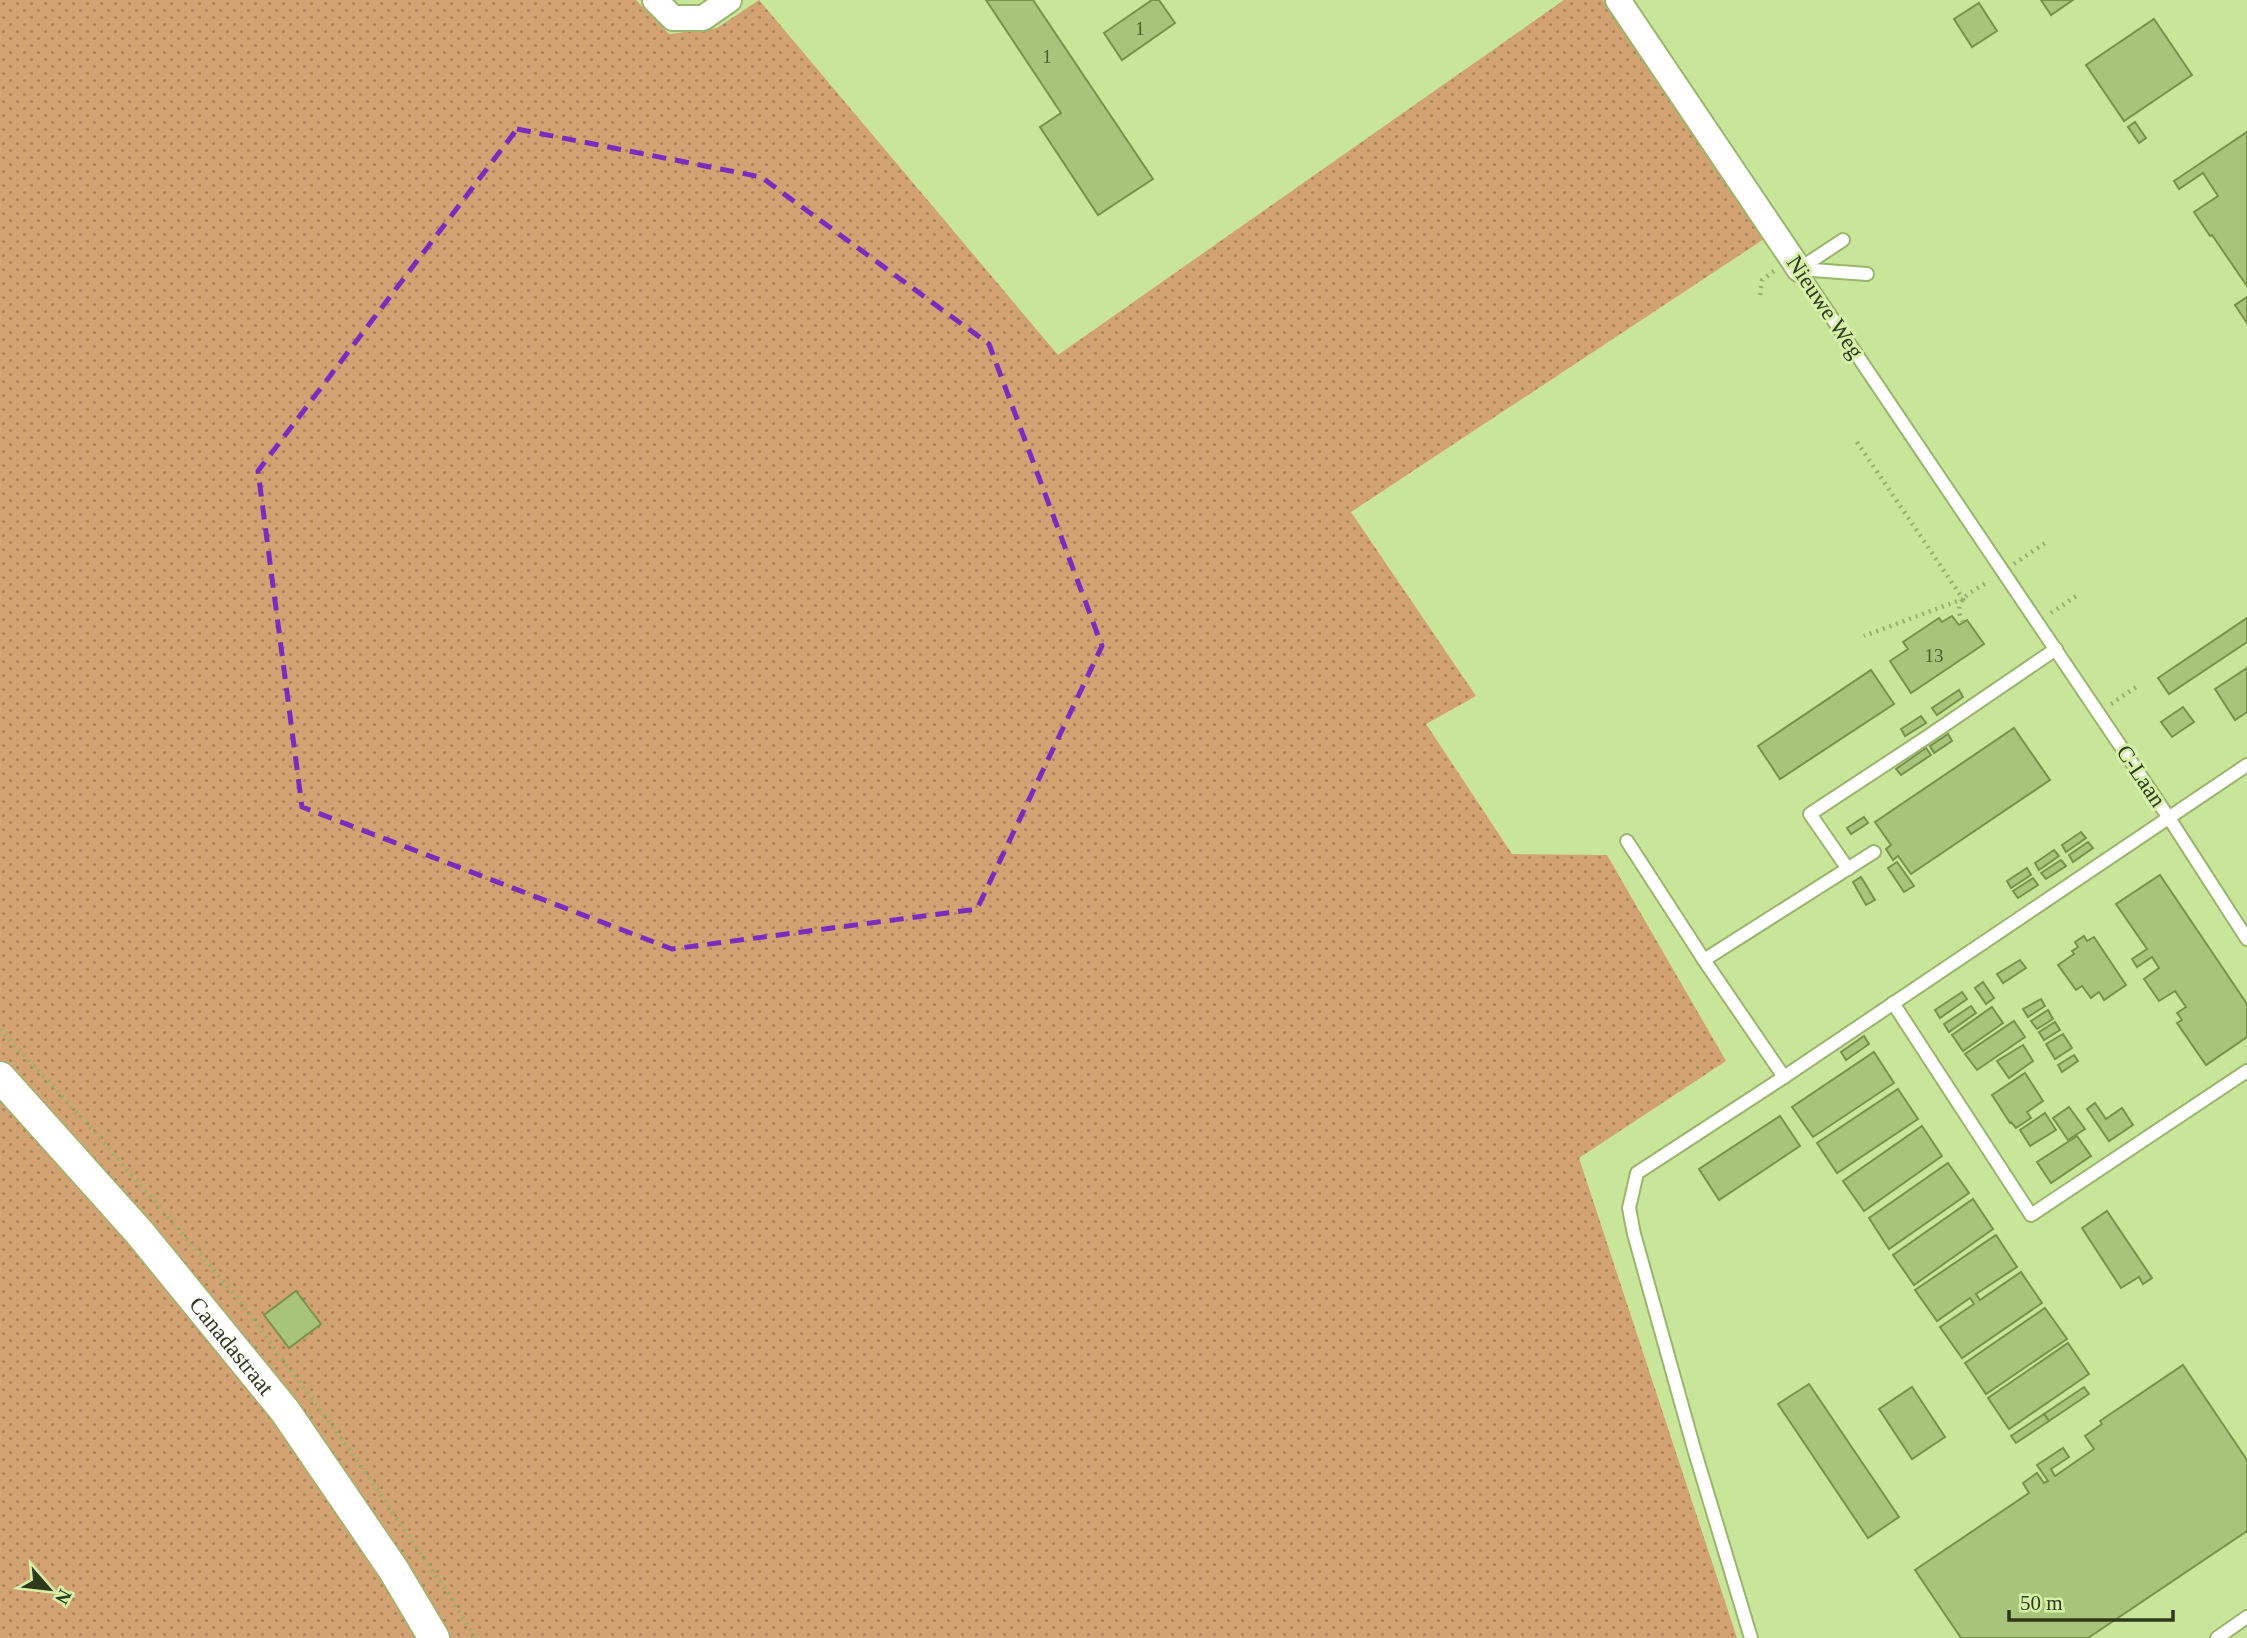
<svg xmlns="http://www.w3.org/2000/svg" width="2247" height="1638" font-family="'Times New Roman',serif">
	<defs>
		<pattern id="grass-dots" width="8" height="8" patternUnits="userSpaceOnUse" patternTransform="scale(1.75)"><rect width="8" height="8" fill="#d3a272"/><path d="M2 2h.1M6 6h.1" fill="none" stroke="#ac855d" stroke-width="1.8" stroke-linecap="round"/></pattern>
	</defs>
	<rect width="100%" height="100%" fill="#c9e59a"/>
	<path fill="url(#grass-dots)" d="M 0,0 L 636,0 L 669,34 L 717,28 L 759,0 L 1058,355 L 1564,0 L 1603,0 L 1764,239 L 1351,512 L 1476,696 L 1426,724 L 1512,854 L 1607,855 L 1726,1061 L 1579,1158 L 1737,1638 L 0,1638 Z"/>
	<g fill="#a8c37a" stroke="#79924b" stroke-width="2">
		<path d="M 986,0 L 1033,0 L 1153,179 L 1098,215 L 1040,127 L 1061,113 Z"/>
		<path d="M 1152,0 L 1159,0 L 1175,23 L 1122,60 L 1104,33 Z"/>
		<path d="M 2041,0 L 2073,0 L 2051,15 Z"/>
		<path d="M 1979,3 L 1997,31 L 1972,47 L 1954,19 Z"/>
		<path d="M 2154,19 L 2192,75 L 2124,121 L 2086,65 Z"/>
		<path d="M 2135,122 L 2146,138 L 2139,143 L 2128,127 Z"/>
		<path d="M 2247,132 L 2247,286 L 2212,235 L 2210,236 L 2194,212 L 2218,196 L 2203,173 L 2179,189 L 2174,181 Z"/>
		<path d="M 2247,297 L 2247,323 L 2235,305 Z"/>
		<path d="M 1952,616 L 1959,625 L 1967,620 L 1984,644 L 1911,693 L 1890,661 L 1908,649 L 1903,642 L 1939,618 L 1942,622 Z"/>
		<path d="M 2247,618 L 2247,642 L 2169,694 L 2158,678 Z"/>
		<path d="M 2247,668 L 2247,712 L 2235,720 L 2215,689 Z"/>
		<path d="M 1871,670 L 1894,704 L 1780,779 L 1758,746 Z"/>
		<path d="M 1959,690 L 1963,697 L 1937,715 L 1932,708 Z"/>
		<path d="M 2183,707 L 2194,722 L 2172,737 L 2161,722 Z"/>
		<path d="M 1921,716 L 1926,723 L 1905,736 L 1901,729 Z"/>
		<path d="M 2014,728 L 2050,780 L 1911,874 L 1898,856 L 1893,860 L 1886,849 L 1891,845 L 1875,822 Z"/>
		<path d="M 1948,734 L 1952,741 L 1934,753 L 1930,746 Z"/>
		<path d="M 1926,748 L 1931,755 L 1901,775 L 1896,769 Z"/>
		<path d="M 1864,817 L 1868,823 L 1851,834 L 1847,828 Z"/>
		<path d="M 2081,832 L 2086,838 L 2066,852 L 2062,845 Z"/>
		<path d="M 2088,842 L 2093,848 L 2073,862 L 2069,855 Z"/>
		<path d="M 2054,850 L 2059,856 L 2039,870 L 2035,863 Z"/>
		<path d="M 2061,860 L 2066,866 L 2046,879 L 2041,873 Z"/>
		<path d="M 1897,862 L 1914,886 L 1904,892 L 1888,868 Z"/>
		<path d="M 2027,868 L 2031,875 L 2011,888 L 2007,881 Z"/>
		<path d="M 2160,875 L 2247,1004 L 2247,1037 L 2206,1065 L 2177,1023 L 2182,1020 L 2177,1013 L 2186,1007 L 2175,991 L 2159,1001 L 2144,979 L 2159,968 L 2152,957 L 2137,967 L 2132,959 L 2147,949 L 2116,904 Z"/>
		<path d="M 1861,877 L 1875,900 L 1866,905 L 1853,882 Z"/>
		<path d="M 2033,878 L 2038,885 L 2018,898 L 2013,891 Z"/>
		<path d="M 2084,936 L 2087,941 L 2094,937 L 2126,985 L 2104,1000 L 2099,992 L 2091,998 L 2082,986 L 2076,990 L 2058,965 L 2074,954 L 2072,951 L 2078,947 L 2075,942 Z"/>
		<path d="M 2020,960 L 2026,968 L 2003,983 L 1997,974 Z"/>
		<path d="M 1983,982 L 1994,998 L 1986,1004 L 1975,988 Z"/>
		<path d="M 1962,992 L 1967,999 L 1940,1018 L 1935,1010 Z"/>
		<path d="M 2041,999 L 2045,1006 L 2028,1017 L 2023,1009 Z"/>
		<path d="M 1971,1006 L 1976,1013 L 1949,1032 L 1944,1024 Z"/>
		<path d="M 1992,1007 L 2003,1023 L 1963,1051 L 1952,1035 Z"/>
		<path d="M 2048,1010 L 2053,1019 L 2037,1029 L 2031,1021 Z"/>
		<path d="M 2014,1021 L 2025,1037 L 1977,1070 L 1965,1054 Z"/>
		<path d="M 2055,1022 L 2060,1030 L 2044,1040 L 2039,1032 Z"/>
		<path d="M 2063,1034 L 2072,1048 L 2055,1059 L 2046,1044 Z"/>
		<path d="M 1864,1036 L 1869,1044 L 1846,1060 L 1841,1052 Z"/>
		<path d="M 2023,1045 L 2033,1061 L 2009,1078 L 1997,1061 Z"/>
		<path d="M 1874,1052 L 1894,1083 L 1813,1137 L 1792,1107 Z"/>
		<path d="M 2074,1055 L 2078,1061 L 2062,1072 L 2058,1065 Z"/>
		<path d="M 2025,1073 L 2043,1101 L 2027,1112 L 2031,1118 L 2016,1128 L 2011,1122 L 2010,1123 L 1992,1095 Z"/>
		<path d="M 1898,1089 L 1918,1119 L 1837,1173 L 1817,1143 Z"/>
		<path d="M 2095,1103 L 2106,1119 L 2122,1108 L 2133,1125 L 2109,1141 L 2087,1109 Z"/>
		<path d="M 2069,1107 L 2085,1129 L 2068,1140 L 2053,1118 Z"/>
		<path d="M 2045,1113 L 2056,1130 L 2030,1146 L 2020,1130 Z"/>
		<path d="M 1780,1116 L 1800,1146 L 1719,1200 L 1699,1169 Z"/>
		<path d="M 1922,1126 L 1942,1156 L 1864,1211 L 1843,1181 Z"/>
		<path d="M 2077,1136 L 2091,1156 L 2051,1183 L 2037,1162 Z"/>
		<path d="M 1948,1163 L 1969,1193 L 1889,1249 L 1869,1218 Z"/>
		<path d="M 1973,1199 L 1993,1229 L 1914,1285 L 1893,1255 Z"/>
		<path d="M 2107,1211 L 2152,1278 L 2143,1284 L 2139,1277 L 2121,1288 L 2082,1228 Z"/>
		<path d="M 1996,1235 L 2017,1267 L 1976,1294 L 1980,1300 L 2021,1272 L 2042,1303 L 1962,1358 L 1940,1327 L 1974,1304 L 1970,1298 L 1937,1321 L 1915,1290 Z"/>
		<path d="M 296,1291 L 321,1324 L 289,1348 L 264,1315 Z"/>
		<path d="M 2045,1308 L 2067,1339 L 1986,1394 L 1965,1363 Z"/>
		<path d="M 2068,1343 L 2089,1374 L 2009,1429 L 1988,1398 Z"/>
		<path d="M 2183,1365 L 2247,1460 L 2247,1531 L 2088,1638 L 1961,1638 L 1915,1570 L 2029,1493 L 2023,1483 L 2037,1473 L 2044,1483 L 2048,1481 L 2037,1465 L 2063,1448 L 2069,1457 L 2051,1469 L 2055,1476 L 2094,1449 L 2085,1436 L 2102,1424 L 2100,1421 Z"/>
		<path d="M 1809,1384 L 1899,1517 L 1868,1538 L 1778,1404 Z"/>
		<path d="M 1912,1387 L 1945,1437 L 1912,1459 L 1879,1409 Z"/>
		<path d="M 2084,1387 L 2089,1394 L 2049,1421 L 2044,1414 Z"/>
		<path d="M 2044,1414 L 2049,1421 L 2016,1443 L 2011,1436 Z"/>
	</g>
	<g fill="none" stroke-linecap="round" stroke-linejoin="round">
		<g stroke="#9ab56c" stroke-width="16">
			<g id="service">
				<path d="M 1799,269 L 2169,818 L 2247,939"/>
				<path d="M 1799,269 L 1867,274"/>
				<path d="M 1799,269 L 1843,240"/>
				<path d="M 1627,841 L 1704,960"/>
				<path d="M 1848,869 L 1810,814 L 1927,737 L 2056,649"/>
				<path d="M 1893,1003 L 2031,1215 L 2247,1071"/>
				<path d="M 1784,1077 L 1704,960 L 1874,852"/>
				<path d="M 1751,1638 L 1694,1449 L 1634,1234 L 1629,1208 L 1637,1173 L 1784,1077 L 2247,765"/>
				<path d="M 2217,1638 L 2247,1617"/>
			</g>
		</g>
		<g stroke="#9ab56c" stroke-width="28">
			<g id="minor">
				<path d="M 655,0 L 673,18 L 703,18 L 729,0"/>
				<path d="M 1618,0 L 1799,269"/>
			</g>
		</g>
		<g stroke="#9ab56c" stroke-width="33">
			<g id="tertiary">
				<path id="s1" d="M 0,1077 L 139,1232 L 285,1411 L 393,1569 L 434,1638"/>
			</g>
		</g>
		<g stroke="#99af72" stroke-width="4.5" stroke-dasharray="2 5" stroke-linecap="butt">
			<path d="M 1760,295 L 1762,280 L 1774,271"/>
			<path d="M 1857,442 L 1963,599 L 1864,636"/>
			<path d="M 2014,564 L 2045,543"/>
			<path d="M 2051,613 L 2079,594"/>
			<path d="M 1963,622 C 1950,599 1973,592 1989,581"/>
			<path d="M 2111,704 L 2139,685"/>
			<path d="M 0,1029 L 92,1129 L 234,1294 L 357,1460 L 451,1598 L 475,1638"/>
		</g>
		<use href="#service" stroke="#fff" stroke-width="12"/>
		<use href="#minor" stroke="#fff" stroke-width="24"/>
		<use href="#tertiary" stroke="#fff" stroke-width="30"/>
	</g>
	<path fill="none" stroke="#7b2cbf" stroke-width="5" stroke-dasharray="14 9" stroke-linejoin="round" d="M 517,129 L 761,177 L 989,344 L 1102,646 L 977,909 L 672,949 L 302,807 L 258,471 Z"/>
	<g text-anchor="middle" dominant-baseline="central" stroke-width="6" stroke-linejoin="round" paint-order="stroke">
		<g font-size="19" fill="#4d5c33">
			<text x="1140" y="28">1</text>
			<text x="1047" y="56">1</text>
			<text x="1934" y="655">13</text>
		</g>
		<g font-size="23" fill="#2f391b" stroke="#d6f2a7">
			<text transform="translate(1825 307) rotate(56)">Nieuwe Weg</text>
			<text transform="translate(2141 776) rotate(56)">C-Laan</text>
			<text stroke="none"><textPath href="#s1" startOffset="355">Canadastraat</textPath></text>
		</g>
	</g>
	<g transform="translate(49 1589) rotate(118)" stroke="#d6f2a7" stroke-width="5" paint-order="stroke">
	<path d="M0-5L12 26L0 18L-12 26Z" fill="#2f391b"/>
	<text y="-10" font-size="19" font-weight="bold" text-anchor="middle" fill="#2f391b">N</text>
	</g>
	<path d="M2009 1610v10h164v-10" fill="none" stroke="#2f391b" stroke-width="3.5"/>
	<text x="2020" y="1610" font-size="21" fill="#2f391b" stroke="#d6f2a7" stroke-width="5" paint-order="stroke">50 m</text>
</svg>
